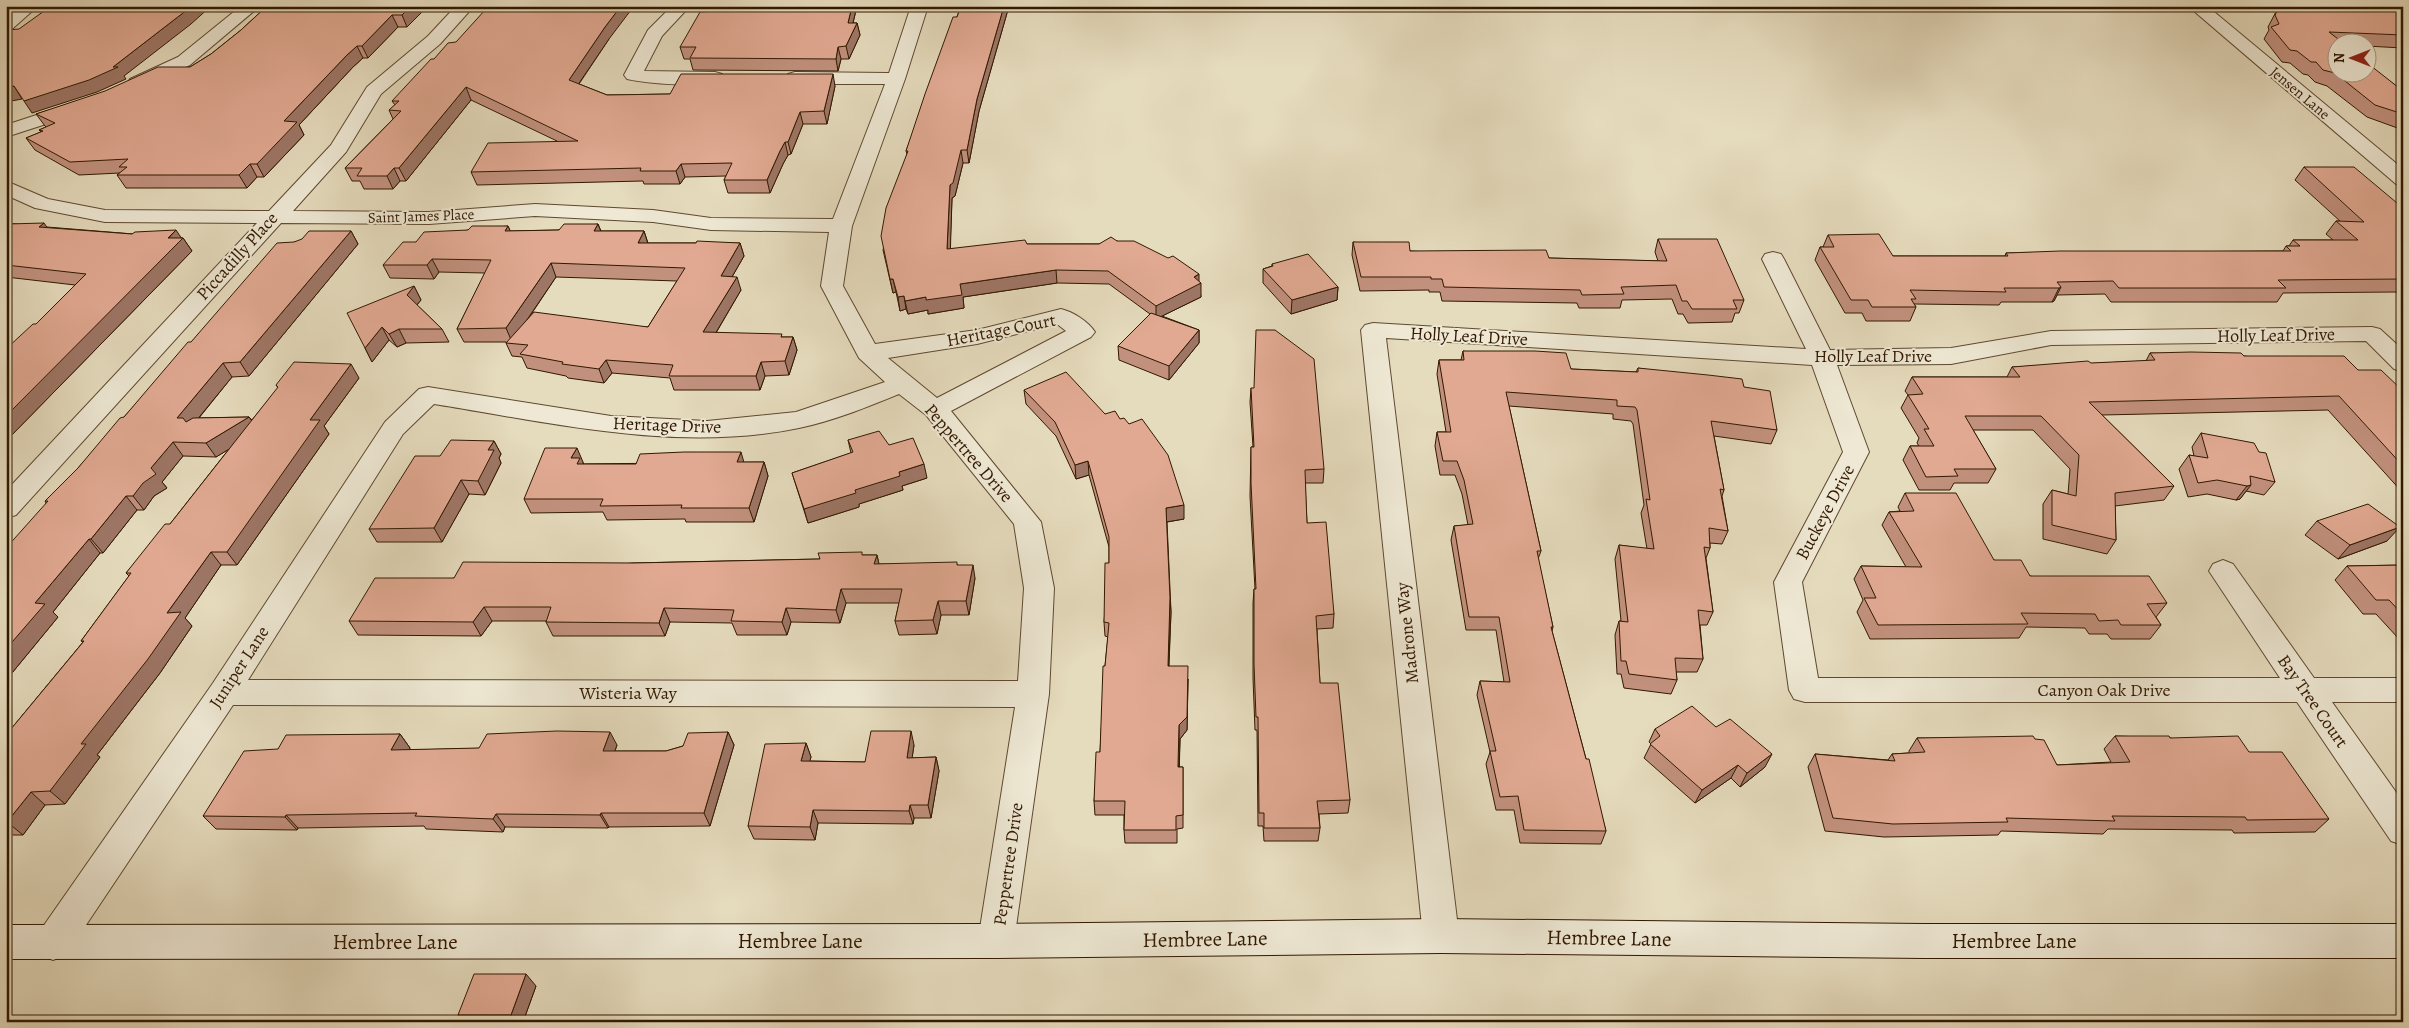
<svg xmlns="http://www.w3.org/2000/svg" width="2409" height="1028" font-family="Alegreya,serif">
	<rect width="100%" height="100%" fill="#e5dbbd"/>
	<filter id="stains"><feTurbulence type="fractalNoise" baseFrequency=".004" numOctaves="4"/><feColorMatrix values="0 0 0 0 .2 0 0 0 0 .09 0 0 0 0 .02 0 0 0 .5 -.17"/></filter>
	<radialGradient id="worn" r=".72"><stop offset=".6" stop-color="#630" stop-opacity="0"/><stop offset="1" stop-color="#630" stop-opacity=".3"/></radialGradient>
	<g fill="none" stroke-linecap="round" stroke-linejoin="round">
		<g stroke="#5e492f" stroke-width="2">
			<g id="street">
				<path d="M 19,6 L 38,6 L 12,29 L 6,30 L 6,16 Z"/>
				<path d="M 241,6 L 260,6 L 190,65 L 144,87 L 130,87 L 128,83 L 130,79 L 178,57 Z"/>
				<path d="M 456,6 L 474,6 L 440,44 L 381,94 L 346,152 L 293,211 L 429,212 L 535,204 L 653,210 L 711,218 L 833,219 L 885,84 L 795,84 L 788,82 L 786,78 L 788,74 L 795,72 L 889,73 L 911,6 L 928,6 L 905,79 L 852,226 L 843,286 L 875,344 L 977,330 L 1061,309 C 1073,312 1088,321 1095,332 L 1091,337 L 951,411 L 1041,522 L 1054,588 L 1049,694 L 1014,941 L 1009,953 L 996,958 L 983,953 L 978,941 L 1015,707 L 233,705 L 66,955 L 53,960 L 40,955 L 35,943 L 40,931 L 213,683 L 385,422 L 419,389 L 428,387 L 611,416 L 707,421 L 796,412 L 885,382 L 859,358 L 821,286 L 829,232 L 711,230 L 653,222 L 535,216 L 429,224 L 281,223 L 16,515 L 6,518 L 6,491 L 257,223 L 105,222 L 35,208 L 6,195 L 6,181 L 48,199 L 105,210 L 269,211 L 331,145 L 367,87 L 428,36 ZM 1057,324 L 1066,331 L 937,398 L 888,358 L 977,344 ZM 899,394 L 926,415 L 1014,524 L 1024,588 L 1018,681 L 248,680 L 403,434 L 434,404 C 552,423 679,453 799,428 C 833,421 867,407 899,394 Z"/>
				<path d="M 672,6 L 690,6 L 662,36 L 644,71 L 715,72 L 722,74 L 724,78 L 722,82 C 700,87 649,84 627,79 L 624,75 L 648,30 Z"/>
				<path d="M 2188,6 L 2207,6 L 2403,169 L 2403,186 L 2396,184 Z"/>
				<path d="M 76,102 L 83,104 L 86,108 L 83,112 L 6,137 L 6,125 Z"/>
				<path d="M 1773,252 L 1781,254 L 1784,259 L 1830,350 L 1951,348 L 2051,331 L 2372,327 L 2380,329 L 2403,350 L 2403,372 L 2394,369 L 2366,341 L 2051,345 L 1951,364 L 1837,365 L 1869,452 L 1802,582 L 1818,678 L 2280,678 L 2209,571 L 2213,564 L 2223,560 L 2233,564 L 2314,678 L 2403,678 L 2403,702 L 2332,702 L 2403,802 L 2403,845 L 2391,841 L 2297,702 L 1805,702 L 1794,699 L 1789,690 L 1774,582 L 1843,452 L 1812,365 L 1386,338 L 1459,936 L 1454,948 L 1441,953 L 1428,948 L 1423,936 L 1361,330 L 1365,325 L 1373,323 L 1806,349 L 1762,259 L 1765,254 Z"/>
			</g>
		</g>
		<g stroke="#311800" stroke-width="2">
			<path id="secondary" d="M 1441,919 L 1924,924 L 2403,924 L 2403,958 L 1924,958 L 1441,953 L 996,958 L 6,959 L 6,925 L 996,924 Z"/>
		</g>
		<use href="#street" fill="#eee8d4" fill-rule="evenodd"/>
		<use href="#secondary" fill="#eee8d4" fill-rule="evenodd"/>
	</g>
	<g fill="#c2917e" stroke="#311800" fill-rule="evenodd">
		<path d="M 267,6 L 428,6 L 407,27 L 398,27 L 368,58 L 363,58 L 353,67 L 299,125 L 304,135 L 264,177 L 257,177 L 247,188 L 126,188 L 117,175 L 120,173 L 79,175 L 35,150 L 26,138 L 41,132 L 39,130 L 46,127 L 45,126 L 36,114 L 190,67 L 211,54 L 241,30 Z"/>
		<path d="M 722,6 L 857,6 L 853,23 L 857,23 L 860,35 L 849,59 L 841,59 L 838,71 L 693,70 L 690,59 L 684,59 L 680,47 L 719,11 Z"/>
		<path d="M 961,6 L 1009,6 L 979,111 L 969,163 L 963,163 L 955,196 L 952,198 L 950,249 L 1027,244 L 1099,244 L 1117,241 L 1199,281 L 1201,297 L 1162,316 L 1199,330 L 1199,343 L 1169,380 L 1119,360 L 1118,346 L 1150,314 L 1109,284 L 1057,283 L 963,297 L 964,308 L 928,314 L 928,310 L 908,314 L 906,309 L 900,311 L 896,292 L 893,293 L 883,250 L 907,154 L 906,151 Z"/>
		<path d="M 2279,6 L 2403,6 L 2403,48 L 2366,46 L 2366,42 L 2336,42 L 2403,91 L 2403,130 L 2367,117 L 2327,86 L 2315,82 L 2308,75 L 2303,74 L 2290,63 L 2282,62 L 2264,39 L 2269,30 L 2268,27 Z"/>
		<path d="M 609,39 L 579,84 L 607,95 L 670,94 L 835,86 L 827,124 L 803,124 L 791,154 L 788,155 L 783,164 L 770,193 L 728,193 L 724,180 L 726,176 L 685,177 L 680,184 L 644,184 L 643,181 L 477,185 L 471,172 L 557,141 L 471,100 L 406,181 L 400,181 L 393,189 L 364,189 L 360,181 L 352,181 L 345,168 L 393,119 L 389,110 L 395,105 L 392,101 Z"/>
		<path d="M 2304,167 L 2403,208 L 2403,294 L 2395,292 L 2283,293 L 2277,302 L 2111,302 L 2105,294 L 2057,295 L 2054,301 L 2052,302 L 2001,302 L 1999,305 L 1914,304 L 1916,307 L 1910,321 L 1866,321 L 1862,313 L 1845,313 L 1815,260 L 1820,247 L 1823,247 L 1828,235 L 1893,256 L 2005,256 L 2006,253 L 2283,251 L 2286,246 L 2289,246 L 2293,240 L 2333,240 L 2326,234 L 2336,221 L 2340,221 L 2295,180 Z"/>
		<path d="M 6,223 L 47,227 L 183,238 L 192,251 L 6,441 L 6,349 L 36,324 L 75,285 L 6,277 Z"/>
		<path d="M 598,224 L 601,231 L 644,231 L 648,243 L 740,243 L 744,256 L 732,277 L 741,290 L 716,333 L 783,337 L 793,337 L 797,350 L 789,375 L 765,376 L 760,390 L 674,390 L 670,378 L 612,373 L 604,383 L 568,378 L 566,376 L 527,368 L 522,357 L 512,356 L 506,343 L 506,342 L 464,342 L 457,329 L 485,273 L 439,272 L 434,279 L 390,278 L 383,265 L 416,242 L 468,230 L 508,226 L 510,231 L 559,230 ZM 556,277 L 677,281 L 648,327 L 526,322 Z"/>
		<path d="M 351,231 L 358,244 L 249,376 L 232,377 L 199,418 L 249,417 L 252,420 L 278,388 L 276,385 L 359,378 L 324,426 L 329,434 L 237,565 L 221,565 L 185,618 L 192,626 L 160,673 L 97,755 L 100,757 L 65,804 L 45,805 L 23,835 L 6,835 L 6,735 L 83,642 L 81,641 L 129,576 L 126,573 L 170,524 L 229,449 L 216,457 L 183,456 L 162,482 L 167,488 L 154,496 L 144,510 L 137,510 L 103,553 L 100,553 L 53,612 L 58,617 L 12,673 L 46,503 L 45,501 L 78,468 L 124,417 L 191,342 L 294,242 Z"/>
		<path d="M 1658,239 L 1744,300 L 1739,313 L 1735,313 L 1732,322 L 1688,323 L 1683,314 L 1678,314 L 1672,299 L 1622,300 L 1620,308 L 1579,308 L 1577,303 L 1442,301 L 1440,292 L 1429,292 L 1429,290 L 1360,291 L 1352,255 L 1353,242 L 1410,251 L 1549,258 L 1658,261 L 1655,252 Z"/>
		<path d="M 1272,264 L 1338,287 L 1337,300 L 1291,314 L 1263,283 L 1263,269 L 1272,266 Z"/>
		<path d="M 414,286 L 421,300 L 417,305 L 442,329 L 449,342 L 406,343 L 397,347 L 389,340 L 372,362 L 365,348 Z"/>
		<path d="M 1463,351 L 1571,369 L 1636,372 L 1638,368 L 1744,387 L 1777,430 L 1771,444 L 1714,436 L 1724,490 L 1722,496 L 1728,531 L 1722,544 L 1710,543 L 1710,548 L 1706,558 L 1713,612 L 1707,625 L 1700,625 L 1703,659 L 1697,672 L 1676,672 L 1677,680 L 1671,694 L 1624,688 L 1621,674 L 1617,674 L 1615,635 L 1619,621 L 1621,621 L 1615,559 L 1619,545 L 1647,549 L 1641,513 L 1644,505 L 1633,424 L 1631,421 L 1613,419 L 1613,414 L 1509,406 L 1541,551 L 1538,559 L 1553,627 L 1552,631 L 1586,759 L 1606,831 L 1601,844 L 1520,843 L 1514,810 L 1496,810 L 1486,764 L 1490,752 L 1477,695 L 1480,681 L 1504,682 L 1496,630 L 1466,630 L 1451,540 L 1454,526 L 1468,525 L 1462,494 L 1455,475 L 1440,475 L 1435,446 L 1437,432 L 1446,432 L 1437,374 L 1439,360 L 1461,360 Z"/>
		<path d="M 2150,353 L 2244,356 L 2358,370 L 2403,391 L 2403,493 L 2328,410 L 2102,415 L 2174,486 L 2164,500 L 2115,506 L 2116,540 L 2107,554 L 2043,539 L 2043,504 L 2052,490 L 2068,494 L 2070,469 L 2033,430 L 1973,430 L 1996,469 L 1988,483 L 1954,483 L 1950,490 L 1919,490 L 1903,460 L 1910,446 L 1919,446 L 1917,443 L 1919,438 L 1901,408 L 1908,395 L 1905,391 L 1912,377 L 2007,377 L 2012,367 L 2146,361 Z"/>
		<path d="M 1251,388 L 1324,469 L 1323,483 L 1305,483 L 1307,523 L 1334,614 L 1333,628 L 1317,629 L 1320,683 L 1350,800 L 1348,813 L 1319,814 L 1320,828 L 1318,841 L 1264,841 L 1263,826 L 1258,826 L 1257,730 L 1255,730 L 1253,678 L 1253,603 L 1254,589 L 1255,589 L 1250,496 L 1251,447 L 1253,447 L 1250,402 Z"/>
		<path d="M 1024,390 L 1184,519 L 1167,522 L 1171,612 L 1169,666 L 1188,679 L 1187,730 L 1180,739 L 1179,767 L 1183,767 L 1183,828 L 1177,829 L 1177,843 L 1125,843 L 1124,830 L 1124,815 L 1095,815 L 1094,801 L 1100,752 L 1105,666 L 1108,637 L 1105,636 L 1104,622 L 1109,563 L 1109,547 L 1089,475 L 1076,479 L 1056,436 L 1026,404 Z"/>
		<path d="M 2201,433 L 2259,452 L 2275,482 L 2264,495 L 2246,491 L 2240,499 L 2236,500 L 2207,494 L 2188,497 L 2179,469 L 2189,455 L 2194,456 L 2192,447 Z"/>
		<path d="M 848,440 L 889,445 L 927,478 L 902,486 L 903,490 L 859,504 L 859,507 L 808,523 L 792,473 L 851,453 Z"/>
		<path d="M 494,441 L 501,454 L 499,458 L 501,463 L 485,495 L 469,494 L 442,542 L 377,542 L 369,529 L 440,456 Z"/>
		<path d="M 583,462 L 583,464 L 764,462 L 768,476 L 754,522 L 686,522 L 685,519 L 607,520 L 603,512 L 531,513 L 524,499 Z"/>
		<path d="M 1905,493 L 1994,560 L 2030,576 L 2167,603 L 2156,617 L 2161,625 L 2150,639 L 2111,639 L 2107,634 L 2089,634 L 2085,628 L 2026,627 L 2019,638 L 1870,639 L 1857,612 L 1863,600 L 1854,579 L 1861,566 L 1906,567 L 1882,525 L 1889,512 L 1900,511 L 1898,507 Z"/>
		<path d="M 2317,521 L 2387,541 L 2338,559 L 2305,535 Z"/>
		<path d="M 863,555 L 877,555 L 879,564 L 958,565 L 975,578 L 969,615 L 941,615 L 937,634 L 899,635 L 895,621 L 899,603 L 846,603 L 840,623 L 791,622 L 787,635 L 737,635 L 732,623 L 670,622 L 665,636 L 553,636 L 546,622 L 546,621 L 492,621 L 481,636 L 358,635 L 349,621 L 454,578 L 633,563 L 820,559 Z"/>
		<path d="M 2403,565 L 2403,639 L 2399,639 L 2376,614 L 2363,614 L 2335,580 L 2347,566 Z"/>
		<path d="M 1716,727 L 1765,767 L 1740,787 L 1731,778 L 1695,803 L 1644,758 L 1651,744 L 1649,742 L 1655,729 Z"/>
		<path d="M 728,732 L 734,745 L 710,826 L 609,827 L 608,828 L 505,827 L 503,832 L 426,829 L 424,826 L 298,828 L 297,830 L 216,829 L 203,816 L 278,749 L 400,734 L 410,748 L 409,750 L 617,745 L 615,751 L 666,751 L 683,746 Z"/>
		<path d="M 2115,736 L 2170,738 L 2249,752 L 2329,819 L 2315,832 L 2234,833 L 2232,830 L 2108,829 L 2103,834 L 2001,831 L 1998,835 L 1884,837 L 1825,831 L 1808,767 L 1815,754 L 1888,760 L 1892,754 L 1909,753 L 1909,751 L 1917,738 L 2035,739 L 2057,765 L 2111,762 L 2104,749 Z"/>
		<path d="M 806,743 L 811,757 L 809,761 L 865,762 L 914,745 L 912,758 L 936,757 L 939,771 L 931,818 L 914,818 L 913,824 L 818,823 L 815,840 L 754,839 L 748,826 Z"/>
		<path d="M 536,986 L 523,1022 L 464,1022 L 458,1015 Z"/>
	</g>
	<g fill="#9e7666" stroke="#311800">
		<path d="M 192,6 L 211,6 L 191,24 L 124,76 L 126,79 L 97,92 L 32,113 L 24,101 L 113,67 Z"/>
		<path d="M 411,6 L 428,6 L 407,27 L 402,15 Z"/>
		<path d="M 621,6 L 634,6 L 609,39 L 573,92 L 569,80 L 605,27 Z"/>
		<path d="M 852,6 L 857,6 L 850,35 L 848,23 Z"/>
		<path d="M 1004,6 L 1009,6 L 979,111 L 969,163 L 967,150 L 977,99 Z"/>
		<path d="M 392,15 L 398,27 L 368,58 L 362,46 Z"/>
		<path d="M 857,23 L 860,35 L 849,59 L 846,46 Z"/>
		<path d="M 357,46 L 363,58 L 353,67 L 299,125 L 304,135 L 264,177 L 257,164 L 284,121 L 347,55 Z"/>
		<path d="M 838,47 L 841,59 L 838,71 L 836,59 Z"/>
		<path d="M 833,74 L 835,86 L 827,124 L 824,111 Z"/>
		<path d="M 14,86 L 22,99 L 6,102 L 6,88 Z"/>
		<path d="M 466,87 L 471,100 L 406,181 L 399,168 Z"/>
		<path d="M 800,112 L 803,124 L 791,154 L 788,142 Z"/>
		<path d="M 785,142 L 788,155 L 783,164 L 770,193 L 767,180 L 780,151 Z"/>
		<path d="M 961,150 L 963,163 L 955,196 L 952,198 L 950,262 L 947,249 L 950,185 Z"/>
		<path d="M 250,164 L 257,177 L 247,188 L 239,175 Z"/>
		<path d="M 681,164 L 685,177 L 680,184 L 676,171 Z"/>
		<path d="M 394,168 L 400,181 L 393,189 L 387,176 Z"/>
		<path d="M 44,223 L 53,236 L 39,227 Z"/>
		<path d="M 598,224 L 603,237 L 594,231 Z"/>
		<path d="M 508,226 L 514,239 L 505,231 Z"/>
		<path d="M 176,230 L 182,239 L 183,238 L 192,251 L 6,441 L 6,416 Z"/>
		<path d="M 351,231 L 358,244 L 249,376 L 240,362 Z"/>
		<path d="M 644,231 L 648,244 L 638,243 Z"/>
		<path d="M 740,243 L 744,256 L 725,289 L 721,276 Z"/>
		<path d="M 432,259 L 439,272 L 434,279 L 427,265 Z"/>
		<path d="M 551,263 L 556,277 L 512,342 L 506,328 Z"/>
		<path d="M 1056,270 L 1057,283 L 963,297 L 964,308 L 928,314 L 928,310 L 908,314 L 905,301 L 926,297 L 960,284 Z"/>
		<path d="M 1199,274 L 1199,284 L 1201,283 L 1201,297 L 1156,319 L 1156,306 Z"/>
		<path d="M 737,277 L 741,290 L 708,346 L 703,332 Z"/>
		<path d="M 890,279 L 893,279 L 896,292 L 893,293 Z"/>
		<path d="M 414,286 L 421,300 L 414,308 L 407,295 Z"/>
		<path d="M 1338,287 L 1337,300 L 1291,314 L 1292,300 Z"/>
		<path d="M 2061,287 L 2054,301 L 2052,302 L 2059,288 Z"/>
		<path d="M 904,296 L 906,309 L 900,311 L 898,297 Z"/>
		<path d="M 382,327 L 389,340 L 372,362 L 365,348 Z"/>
		<path d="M 399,329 L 406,343 L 397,347 L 389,334 Z"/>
		<path d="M 1199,330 L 1199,343 L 1169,380 L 1169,366 Z"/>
		<path d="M 793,337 L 797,350 L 789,375 L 785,361 Z"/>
		<path d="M 606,360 L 612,373 L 604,383 L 599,369 Z"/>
		<path d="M 761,362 L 765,376 L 760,390 L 756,376 Z"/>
		<path d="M 223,363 L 232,377 L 187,432 L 177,418 Z"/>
		<path d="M 351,364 L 359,378 L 324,426 L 329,434 L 237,565 L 227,552 L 310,420 Z"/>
		<path d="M 249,417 L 259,431 L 216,457 L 206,443 Z"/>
		<path d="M 494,441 L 501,454 L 499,458 L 501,463 L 485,495 L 478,481 L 488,450 Z"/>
		<path d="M 173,442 L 183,456 L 162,482 L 167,488 L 154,496 L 144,510 L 133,496 L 151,468 Z"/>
		<path d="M 577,448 L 583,462 L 583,463 L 586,471 L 583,478 L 571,458 Z"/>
		<path d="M 741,452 L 745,466 L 737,462 Z"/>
		<path d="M 1088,461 L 1089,475 L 1076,479 L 1075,465 Z"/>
		<path d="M 764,462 L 768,476 L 754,522 L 749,508 Z"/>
		<path d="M 924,464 L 927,478 L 902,486 L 903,490 L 859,504 L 859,507 L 808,523 L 804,509 L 899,472 Z"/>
		<path d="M 461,480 L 469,494 L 442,542 L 434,528 Z"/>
		<path d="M 2251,485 L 2240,499 L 2236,500 L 2247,486 Z"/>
		<path d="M 126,496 L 137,510 L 103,553 L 91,539 Z"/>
		<path d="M 1184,505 L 1184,519 L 1166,522 L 1166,508 Z"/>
		<path d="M 2400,527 L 2387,541 L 2338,559 L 2350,545 Z"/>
		<path d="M 89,539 L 100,553 L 53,612 L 58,617 L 12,673 L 6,674 L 6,649 L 35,603 Z"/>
		<path d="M 211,552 L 221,565 L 185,618 L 192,626 L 160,673 L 97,755 L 100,757 L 65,804 L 50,791 L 167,613 Z"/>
		<path d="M 877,555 L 880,569 L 874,564 Z"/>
		<path d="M 973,565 L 975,578 L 969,615 L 966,601 Z"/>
		<path d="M 841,589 L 846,603 L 840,623 L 836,610 Z"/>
		<path d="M 1170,598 L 1171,612 L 1168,679 L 1168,666 Z"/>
		<path d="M 938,601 L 941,615 L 937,634 L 933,620 Z"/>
		<path d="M 484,607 L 492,621 L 481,636 L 473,622 Z"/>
		<path d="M 664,608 L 670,622 L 665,636 L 659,623 Z"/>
		<path d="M 786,608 L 791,622 L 787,635 L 782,622 Z"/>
		<path d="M 1188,679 L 1187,730 L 1180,739 L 1179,781 L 1179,725 Z"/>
		<path d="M 911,731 L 914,745 L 910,772 L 907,758 Z"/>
		<path d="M 610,732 L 617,745 L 610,764 L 603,751 Z"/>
		<path d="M 728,732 L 734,745 L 710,826 L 704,813 Z"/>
		<path d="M 400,734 L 410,748 L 401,764 L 391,750 Z"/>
		<path d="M 806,743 L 811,757 L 806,775 L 801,761 Z"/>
		<path d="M 1772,754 L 1765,767 L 1740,787 L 1747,773 Z"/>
		<path d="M 936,757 L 939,771 L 931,818 L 928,805 Z"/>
		<path d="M 1738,765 L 1731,778 L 1695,803 L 1702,790 Z"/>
		<path d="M 31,792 L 45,805 L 23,835 L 7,822 Z"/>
		<path d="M 910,805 L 914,818 L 913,824 L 909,811 Z"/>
		<path d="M 813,810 L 818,823 L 815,840 L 810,827 Z"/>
		<path d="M 601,813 L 609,827 L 608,828 L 600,815 Z"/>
		<path d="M 496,814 L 505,827 L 503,832 L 493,819 Z"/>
		<path d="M 286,815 L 298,828 L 297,830 L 285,817 Z"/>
		<path d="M 526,974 L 536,986 L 523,1022 L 516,1022 L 511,1015 Z"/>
	</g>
	<g fill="#e1a992" stroke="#311800">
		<path d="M 51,6 L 192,6 L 113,67 L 118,67 L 89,80 L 24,101 L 14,86 L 6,88 L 6,30 L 19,29 Z"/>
		<path d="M 267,6 L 411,6 L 402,15 L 392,15 L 362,46 L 357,46 L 347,55 L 284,121 L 297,122 L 257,164 L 250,164 L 239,175 L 117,175 L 127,167 L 119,167 L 128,159 L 70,162 L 26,138 L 43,131 L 39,130 L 55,123 L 36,114 L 105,91 L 158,67 L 190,67 L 211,54 L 241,30 Z"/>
		<path d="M 502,6 L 621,6 L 605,27 L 569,80 L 607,95 L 670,94 L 681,74 L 833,74 L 824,111 L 800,112 L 788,142 L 785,142 L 780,151 L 767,180 L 724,180 L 732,163 L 681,164 L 676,171 L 640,171 L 641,168 L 471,172 L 488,143 L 578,141 L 466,87 L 399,168 L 394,168 L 387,176 L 357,176 L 362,168 L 345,168 L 401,111 L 389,110 L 399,101 L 392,101 L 431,59 L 434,59 L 448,43 L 456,42 L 485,10 L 500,10 Z"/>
		<path d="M 722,6 L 852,6 L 848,23 L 857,23 L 846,46 L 838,47 L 836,59 L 690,58 L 696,47 L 680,47 L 700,12 L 719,11 Z"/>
		<path d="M 961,6 L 1004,6 L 977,99 L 967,150 L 961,150 L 953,183 L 950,185 L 947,249 L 1025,240 L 1027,244 L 1099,244 L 1111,237 L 1117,241 L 1134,241 L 1168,258 L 1173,256 L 1199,274 L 1194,277 L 1201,283 L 1156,306 L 1108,271 L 1056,270 L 960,284 L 962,295 L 926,300 L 926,297 L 905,301 L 904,296 L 898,297 L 893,279 L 890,279 L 881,236 L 886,208 L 908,151 L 906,151 L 925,94 L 953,17 L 957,17 Z"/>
		<path d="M 2280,6 L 2403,6 L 2403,35 L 2329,32 L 2342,42 L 2336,42 L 2336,72 L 2366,72 L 2366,62 L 2403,91 L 2403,114 L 2375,105 L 2335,73 L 2323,70 L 2316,62 L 2311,62 L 2297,51 L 2290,50 L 2271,27 L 2279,24 L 2275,15 Z"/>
		<path d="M 2304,167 L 2354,167 L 2403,208 L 2403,279 L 2278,280 L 2286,288 L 2119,288 L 2113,281 L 2057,282 L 2061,287 L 2059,288 L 2004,288 L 2006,292 L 1910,290 L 1916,299 L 1911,299 L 1916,307 L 1872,307 L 1868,300 L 1851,300 L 1820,247 L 1834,247 L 1828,235 L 1879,234 L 1893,256 L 2008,256 L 2006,253 L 2060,251 L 2291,251 L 2286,246 L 2300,246 L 2293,240 L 2358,240 L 2336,221 L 2364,222 Z"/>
		<path d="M 6,223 L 8,224 L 44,223 L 39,227 L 132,234 L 135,232 L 176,230 L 168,238 L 183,238 L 6,416 L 6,349 L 33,324 L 36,324 L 86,274 L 6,265 Z"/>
		<path d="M 564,224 L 598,224 L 594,231 L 644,231 L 638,243 L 696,243 L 697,241 L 740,243 L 721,276 L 737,277 L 703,332 L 782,334 L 781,337 L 793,337 L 785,361 L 761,362 L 756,376 L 669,376 L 673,365 L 606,360 L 599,369 L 562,364 L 563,362 L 520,354 L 528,345 L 506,343 L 534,312 L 648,327 L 685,268 L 551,263 L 506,328 L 457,329 L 491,260 L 432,259 L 427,265 L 383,265 L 403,242 L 416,242 L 424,232 L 468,230 L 472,226 L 508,226 L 505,231 L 559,230 Z"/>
		<path d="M 309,231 L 351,231 L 240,362 L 223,363 L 177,418 L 183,418 L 186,422 L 193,418 L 249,417 L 206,443 L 173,442 L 151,468 L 156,474 L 143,483 L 133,496 L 126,496 L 91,539 L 89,539 L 35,603 L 45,604 L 6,649 L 6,548 L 48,501 L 45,501 L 78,468 L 120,418 L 124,417 L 188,342 L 191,342 L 277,243 L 294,242 L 302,239 Z"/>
		<path d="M 1658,239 L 1717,239 L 1744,300 L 1733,300 L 1737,309 L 1692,309 L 1687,301 L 1682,301 L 1676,285 L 1621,287 L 1624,294 L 1582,295 L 1580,290 L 1444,287 L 1442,279 L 1431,279 L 1431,277 L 1361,277 L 1353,242 L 1409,242 L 1410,251 L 1546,250 L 1549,258 L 1667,261 Z"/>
		<path d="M 1308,254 L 1338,287 L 1292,300 L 1263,269 L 1273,266 L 1272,264 Z"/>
		<path d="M 414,286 L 407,295 L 442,329 L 399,329 L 389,334 L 382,327 L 365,348 L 347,313 Z"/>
		<path d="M 1151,313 L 1199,330 L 1169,366 L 1118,346 Z"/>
		<path d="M 1256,330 L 1275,330 L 1314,359 L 1324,469 L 1305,470 L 1307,523 L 1326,522 L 1334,614 L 1316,616 L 1320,683 L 1338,683 L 1350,800 L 1317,801 L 1320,828 L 1264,828 L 1264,813 L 1259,813 L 1258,717 L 1256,717 L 1254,664 L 1254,589 L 1256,589 L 1251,483 L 1251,447 L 1254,447 L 1251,388 L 1254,388 Z"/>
		<path d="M 1463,351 L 1535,351 L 1566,353 L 1571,369 L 1638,372 L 1638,368 L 1708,375 L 1742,379 L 1744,387 L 1770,391 L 1777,430 L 1711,421 L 1724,490 L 1720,489 L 1728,531 L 1709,528 L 1710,548 L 1704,547 L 1713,612 L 1698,610 L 1703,659 L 1675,658 L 1677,680 L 1629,674 L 1626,661 L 1621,661 L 1619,621 L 1628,622 L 1619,545 L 1654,549 L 1646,499 L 1650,500 L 1637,410 L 1635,407 L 1617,406 L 1617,400 L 1506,392 L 1541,551 L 1537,551 L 1553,627 L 1551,627 L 1586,759 L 1589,759 L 1606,831 L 1524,830 L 1518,796 L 1500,797 L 1490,751 L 1496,751 L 1480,681 L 1510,682 L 1499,617 L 1469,617 L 1454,526 L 1473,524 L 1464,480 L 1457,461 L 1443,461 L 1437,432 L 1451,432 L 1439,360 L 1464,360 Z"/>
		<path d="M 2191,352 L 2241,353 L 2244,356 L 2344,356 L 2358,370 L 2381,370 L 2403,391 L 2403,466 L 2339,396 L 2089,402 L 2174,486 L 2115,493 L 2116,540 L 2052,525 L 2052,490 L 2076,496 L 2079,455 L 2041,416 L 1965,416 L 1996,469 L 1954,469 L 1958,476 L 1926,477 L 1910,446 L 1934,446 L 1924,429 L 1929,429 L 1908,395 L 1923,394 L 1912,377 L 2020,377 L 2012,367 L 2088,361 L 2091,363 L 2155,360 L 2150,353 Z"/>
		<path d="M 294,362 L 351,364 L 310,420 L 320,420 L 227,552 L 211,552 L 167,613 L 181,612 L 148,659 L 81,744 L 86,744 L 50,791 L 31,792 L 7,822 L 6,822 L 6,735 L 84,641 L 81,641 L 131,573 L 126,573 L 165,524 L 170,524 L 278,387 L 276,385 Z"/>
		<path d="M 1066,372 L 1105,414 L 1115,411 L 1120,419 L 1124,418 L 1129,424 L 1142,419 L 1168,455 L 1184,505 L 1166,508 L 1170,598 L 1168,666 L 1188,666 L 1187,717 L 1179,725 L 1178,767 L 1183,767 L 1183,815 L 1176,816 L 1176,830 L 1124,830 L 1125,801 L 1094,801 L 1096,752 L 1100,752 L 1103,666 L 1105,666 L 1109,623 L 1104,622 L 1105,563 L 1109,563 L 1109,537 L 1088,461 L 1075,465 L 1055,422 L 1024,390 Z"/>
		<path d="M 879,431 L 889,445 L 913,438 L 924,464 L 899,472 L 900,476 L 855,490 L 856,493 L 804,509 L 792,473 L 853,452 L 848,440 Z"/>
		<path d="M 2201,433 L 2254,443 L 2259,452 L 2266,453 L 2275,482 L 2250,476 L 2251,485 L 2247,486 L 2217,480 L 2198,483 L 2189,455 L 2208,458 Z"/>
		<path d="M 451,440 L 494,441 L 488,450 L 494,450 L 478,481 L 461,480 L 434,528 L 369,529 L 415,456 L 440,456 Z"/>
		<path d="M 545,448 L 577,448 L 571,458 L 580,458 L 577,464 L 636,464 L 640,454 L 684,452 L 741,452 L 737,462 L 764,462 L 749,508 L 681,508 L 682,505 L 600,506 L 603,499 L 524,499 Z"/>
		<path d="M 1905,493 L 1956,493 L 1994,560 L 2021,560 L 2030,576 L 2149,576 L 2167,603 L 2147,604 L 2161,625 L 2121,625 L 2118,620 L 2099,621 L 2095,614 L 2021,613 L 2028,624 L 1878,625 L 1864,598 L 1876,598 L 1861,566 L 1922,567 L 1889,512 L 1914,511 Z"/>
		<path d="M 2368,504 L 2400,527 L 2350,545 L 2317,521 Z"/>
		<path d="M 862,552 L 862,555 L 877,555 L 874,564 L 957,562 L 957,565 L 973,565 L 966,601 L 938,601 L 933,620 L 895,621 L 902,589 L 841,589 L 836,610 L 786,608 L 782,622 L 731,621 L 734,610 L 664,608 L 659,623 L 546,622 L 551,607 L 484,607 L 473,622 L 349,621 L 375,578 L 454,578 L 463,562 L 633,563 L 820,559 L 818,553 Z"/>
		<path d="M 2403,565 L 2403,615 L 2389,600 L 2376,600 L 2347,566 Z"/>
		<path d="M 1692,706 L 1716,727 L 1730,719 L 1772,754 L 1747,773 L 1738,765 L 1702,790 L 1650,744 L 1660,736 L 1655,729 Z"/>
		<path d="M 557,731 L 610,732 L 603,751 L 666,751 L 683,746 L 688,733 L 728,732 L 704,813 L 601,813 L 600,815 L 496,814 L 493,819 L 415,816 L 417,813 L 286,815 L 285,817 L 203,816 L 244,751 L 278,749 L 286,735 L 400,734 L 391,750 L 479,748 L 487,734 Z"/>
		<path d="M 871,731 L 911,731 L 907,758 L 936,757 L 928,805 L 910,805 L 909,811 L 813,810 L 810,827 L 748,826 L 765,744 L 806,743 L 801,761 L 865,762 Z"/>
		<path d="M 2033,736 L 2035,739 L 2044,740 L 2057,765 L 2130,762 L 2115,736 L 2169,736 L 2170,738 L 2238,736 L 2249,752 L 2282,752 L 2329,819 L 2247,820 L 2245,817 L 2112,816 L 2115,821 L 2006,818 L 2008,822 L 1893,824 L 1833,818 L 1815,754 L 1895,761 L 1892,754 L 1925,752 L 1917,738 Z"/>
		<path d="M 474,974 L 526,974 L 511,1015 L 458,1015 Z"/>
		<path d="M 216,1019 L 227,1022 L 214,1022 Z"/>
	</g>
	<g text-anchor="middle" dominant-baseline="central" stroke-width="4" stroke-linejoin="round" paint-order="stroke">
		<g font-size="15" fill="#311800" stroke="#eee8d4">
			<text transform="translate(2300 93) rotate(40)">Jensen Lane</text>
			<text transform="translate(421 216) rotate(-2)">Saint James Place</text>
		</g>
		<g font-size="18" fill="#311800" stroke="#eee8d4">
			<text transform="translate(237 256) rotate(-48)">Piccadilly Place</text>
			<text transform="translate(1001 330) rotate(-11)">Heritage Court</text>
			<text transform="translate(2276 335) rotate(-1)">Holly Leaf Drive</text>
			<text transform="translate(1469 336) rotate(3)">Holly Leaf Drive</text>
			<text x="1873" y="356">Holly Leaf Drive</text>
			<text transform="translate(667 425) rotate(2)">Heritage Drive</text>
			<text transform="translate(969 453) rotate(49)">Peppertree Drive</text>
			<text transform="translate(1825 512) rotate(-62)">Buckeye Drive</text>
			<text transform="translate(1407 633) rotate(-96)">Madrone Way</text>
			<text transform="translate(239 667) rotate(-57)">Juniper Lane</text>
			<text x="2104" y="690">Canyon Oak Drive</text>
			<text x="628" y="693">Wisteria Way</text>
			<text transform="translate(2313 701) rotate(55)">Bay Tree Court</text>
			<text transform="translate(1008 864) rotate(-82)">Peppertree Drive</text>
		</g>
		<g font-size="21" fill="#311800" stroke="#eee8d4">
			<text transform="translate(1609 938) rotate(1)">Hembree Lane</text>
			<text transform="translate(1205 939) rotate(-1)">Hembree Lane</text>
			<text x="800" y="941">Hembree Lane</text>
			<text x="2014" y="941">Hembree Lane</text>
			<text x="395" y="942">Hembree Lane</text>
		</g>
	</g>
	<rect width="2409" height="1028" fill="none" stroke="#e5dbbd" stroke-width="25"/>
	<rect x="8" y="8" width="2394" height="1013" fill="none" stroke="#311800" stroke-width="2.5"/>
	<rect x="12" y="12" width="2384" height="1003" fill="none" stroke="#311800"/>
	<g transform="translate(2352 58) rotate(270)"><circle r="24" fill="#eee8d4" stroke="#a2957f"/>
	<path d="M0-4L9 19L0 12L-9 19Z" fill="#8f2418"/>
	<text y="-8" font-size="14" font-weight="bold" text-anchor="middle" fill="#311800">N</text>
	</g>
	<rect width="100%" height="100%" filter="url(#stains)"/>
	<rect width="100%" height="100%" fill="url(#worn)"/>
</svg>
